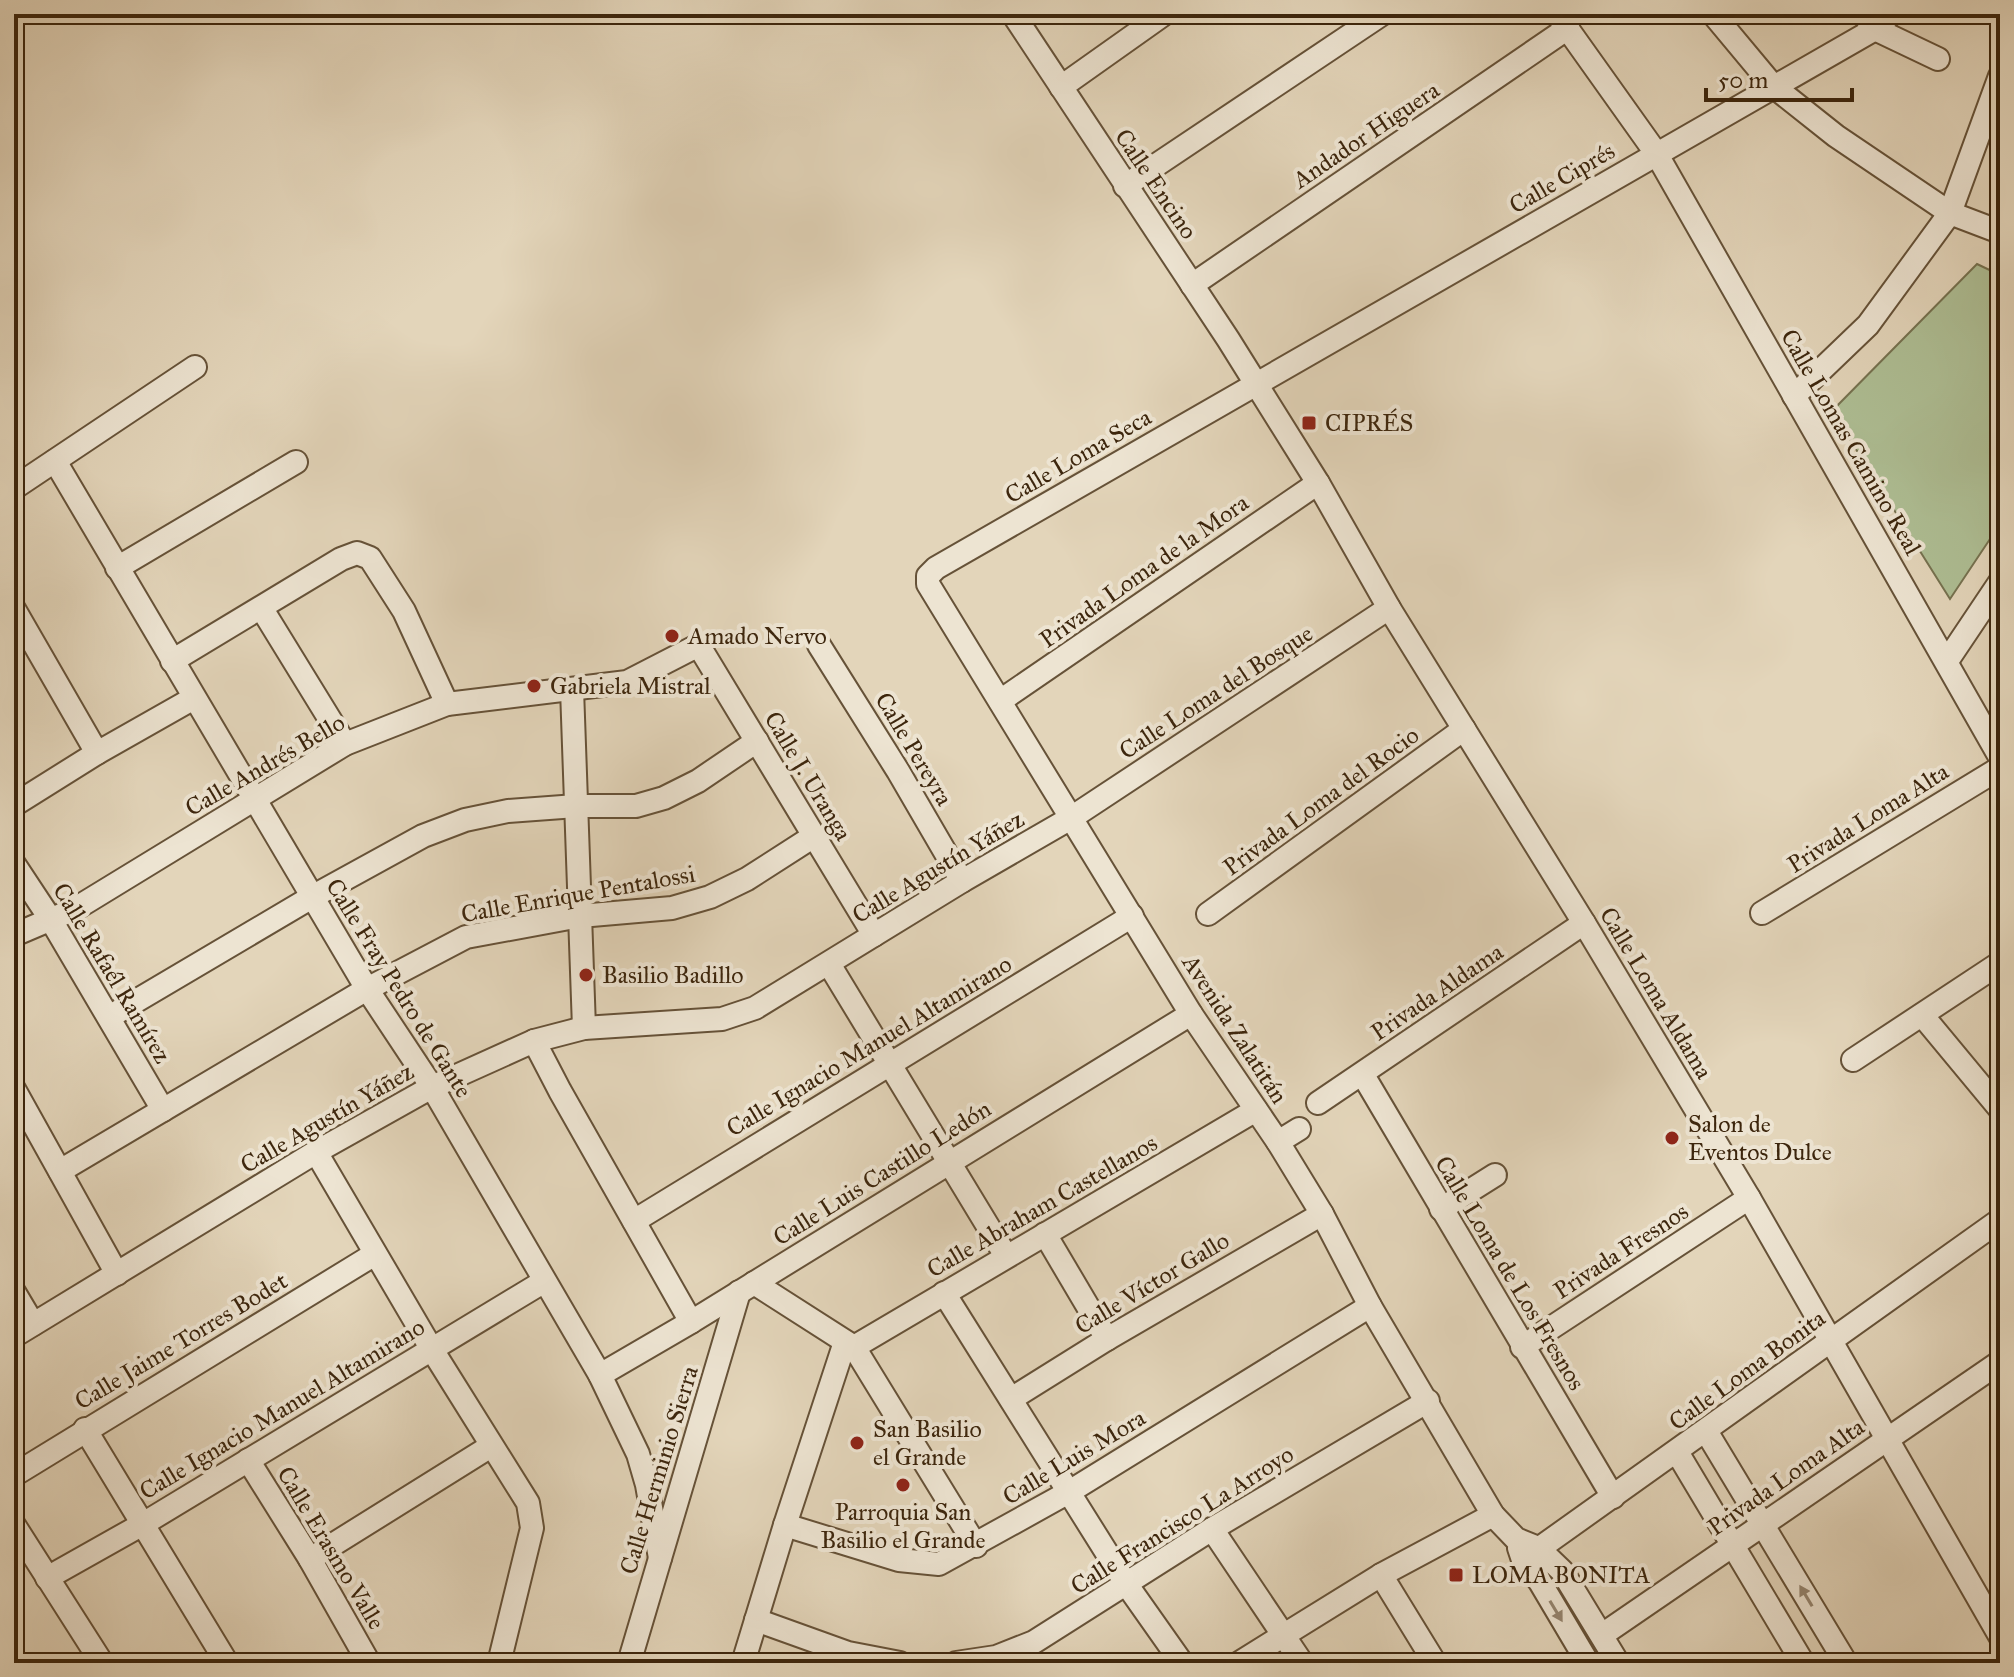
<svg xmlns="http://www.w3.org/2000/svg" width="2014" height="1677" font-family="'IM FELL Great Primer',serif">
	<rect width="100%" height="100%" fill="#e3d5ba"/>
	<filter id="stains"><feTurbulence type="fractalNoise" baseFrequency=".0025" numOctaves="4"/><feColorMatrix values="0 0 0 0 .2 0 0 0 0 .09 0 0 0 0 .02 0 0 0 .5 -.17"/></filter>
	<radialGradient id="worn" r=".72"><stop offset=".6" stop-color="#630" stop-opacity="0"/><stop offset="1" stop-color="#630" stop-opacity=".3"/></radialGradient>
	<path fill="#aebe94" stroke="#767250" stroke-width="2" d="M 1977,264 L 2000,275 L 2000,524 L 1950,599 L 1832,411 Z"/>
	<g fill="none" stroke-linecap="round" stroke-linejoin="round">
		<g stroke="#665238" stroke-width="26">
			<g id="minor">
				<path d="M 1013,14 L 1228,339 L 1318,483 L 1389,608 L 1584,923 L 1749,1198 L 2000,1636"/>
				<path d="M 1557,14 L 1656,153 L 2000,757"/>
				<path d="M 1713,14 L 1773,86 L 1836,136 L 1950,213 L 2000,232"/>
				<path d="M 1863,14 L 1875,29 L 1938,59"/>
				<path d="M 1061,87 L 1164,14"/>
				<path d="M 1125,186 L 1382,14"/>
				<path d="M 1192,285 L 1568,28"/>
				<path d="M 1794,396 L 1868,325 L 1950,213 L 2000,76"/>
				<path d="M 55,461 L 367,989 L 432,1087 L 600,1375 L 638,1454 L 647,1485 L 660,1558"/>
				<path d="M 14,488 L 195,367"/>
				<path d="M 117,568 L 296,462"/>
				<path d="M 14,609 L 97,753"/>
				<path d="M 262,609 L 345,744"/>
				<path d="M 819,645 L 898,771 L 962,881"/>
				<path d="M 172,661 L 341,559 L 357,553 L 370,558 L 404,611 L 447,704"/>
				<path d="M 1947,661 L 2000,582"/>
				<path d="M 572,689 L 584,1028"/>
				<path d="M 1000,701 L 1318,483"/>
				<path d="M 14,805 L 97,753 L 194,698"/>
				<path d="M 14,864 L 51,920 L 163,1110"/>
				<path d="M 1762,913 L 2000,768"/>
				<path d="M 1208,914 L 1464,729"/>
				<path d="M 14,935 L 75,909 L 345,744 L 447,704 L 627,682 L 695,647 L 702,651 L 874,935"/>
				<path d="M 829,964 L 1006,1256"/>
				<path d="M 1922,1015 L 2000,1109"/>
				<path d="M 109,1017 L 312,897 L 423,836 L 465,820 L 508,811 L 576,806 L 636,806 L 664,798 L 698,781 L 757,741"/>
				<path d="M 534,1041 L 560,1091 L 691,1322"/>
				<path d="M 1853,1060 L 2000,963"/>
				<path d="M 1363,1075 L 1613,1497"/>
				<path d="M 14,1089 L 117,1274"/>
				<path d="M 1318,1103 L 1584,923"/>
				<path d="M 1278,1142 L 1299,1129"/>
				<path d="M 316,1152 L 431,1348 L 528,1503 L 532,1528 L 499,1663"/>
				<path d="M 60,1171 L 367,989 L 466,937 L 580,916 L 672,908 L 710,897 L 747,879 L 814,836"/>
				<path d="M 1441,1209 L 1495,1175"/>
				<path d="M 634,1221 L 1132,916"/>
				<path d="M 1045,1234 L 1107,1339"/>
				<path d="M 754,1283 L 854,1347 L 976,1546"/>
				<path d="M 14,1292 L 33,1324"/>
				<path d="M 944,1293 L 1127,1585 L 1182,1663"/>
				<path d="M 14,1336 L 316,1152 L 432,1087 L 534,1041 L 584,1028 L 722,1019 L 755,1008 L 962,881 L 1071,818 L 1389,608"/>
				<path d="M 854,1347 L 1256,1110"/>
				<path d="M 1522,1347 L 1749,1198"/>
				<path d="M 600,1375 L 691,1322 L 1191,1014"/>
				<path d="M 1011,1399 L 1107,1339 L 1322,1214"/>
				<path d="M 85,1429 L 227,1663"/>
				<path d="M 1706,1431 L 1846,1663"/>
				<path d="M 1677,1452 L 1803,1663"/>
				<path d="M 248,1460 L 310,1559 L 369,1663"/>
				<path d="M 14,1475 L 375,1254"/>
				<path d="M 14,1525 L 102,1663"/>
				<path d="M 785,1525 L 899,1560 L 939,1564 L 1069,1492 L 1370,1306"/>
				<path d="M 1212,1529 L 1302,1663"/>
				<path d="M 1519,1548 L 1523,1560 L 1540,1582 L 1588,1663"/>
				<path d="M 310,1559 L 491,1446"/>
				<path d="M 1523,1560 L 2000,1220"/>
				<path d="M 1381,1575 L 1435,1663"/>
				<path d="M 47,1578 L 143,1524 L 543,1282"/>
				<path d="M 756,1620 L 848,1653 L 900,1663"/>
				<path d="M 1602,1635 L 2000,1362"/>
				<path d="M 629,1663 L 739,1292"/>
				<path d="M 743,1663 L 785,1525 L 845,1342"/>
				<path d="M 956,1663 L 996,1657 L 1034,1642 L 1212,1529 L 1428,1401"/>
				<path d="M 1239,1663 L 1381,1575 L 1493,1515"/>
				<path d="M 1618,1663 L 1562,1571 L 1538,1548 L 1516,1539 L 1493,1515 L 1370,1306 L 1322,1214 L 1278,1142 L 1191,1014 L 928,584 L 928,576 L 936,568 L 1875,29 L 1891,14"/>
			</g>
		</g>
		<use href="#minor" stroke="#ede4d2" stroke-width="22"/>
	</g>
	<defs><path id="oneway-solid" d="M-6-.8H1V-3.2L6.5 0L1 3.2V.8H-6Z" transform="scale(2)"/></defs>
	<g fill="#958570">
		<use href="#oneway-solid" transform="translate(1806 1596) rotate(-121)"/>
		<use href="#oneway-solid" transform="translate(1556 1611) rotate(59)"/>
	</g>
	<g fill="#8f2418" stroke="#ede4d2" stroke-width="3">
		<rect x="1301" y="415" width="16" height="16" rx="4"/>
		<circle cx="672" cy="636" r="8"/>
		<circle cx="534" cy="686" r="8"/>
		<circle cx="586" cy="975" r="8"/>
		<circle cx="1672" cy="1138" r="8"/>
		<circle cx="857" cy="1443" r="8"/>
		<circle cx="903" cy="1485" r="8"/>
		<rect x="1448" y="1567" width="16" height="16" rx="4"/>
	</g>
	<g text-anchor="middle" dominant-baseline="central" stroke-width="8" stroke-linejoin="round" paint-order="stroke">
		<g font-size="24" fill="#3d260d" stroke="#ede4d2">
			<text transform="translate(1366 135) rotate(-34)">Andador Higuera</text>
			<text transform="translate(1562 178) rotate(-30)">Calle Ciprés</text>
			<text transform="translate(1156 184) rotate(56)">Calle Encino</text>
			<text transform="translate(1851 442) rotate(60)">Calle Lomas Camino Real</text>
			<text transform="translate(1078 456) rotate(-30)">Calle Loma Seca</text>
			<text transform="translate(1144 571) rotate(-35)">Privada Loma de la Mora</text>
			<text transform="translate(1216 692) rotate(-33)">Calle Loma del Bosque</text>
			<text transform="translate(914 749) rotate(59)">Calle Pereyra</text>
			<text transform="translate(265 765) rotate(-30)">Calle Andrés Bello</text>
			<text transform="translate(808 776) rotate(59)">Calle J. Uranga</text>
			<text transform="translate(1321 801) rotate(-36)">Privada Loma del Rocio</text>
			<text transform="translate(1868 818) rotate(-32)">Privada Loma Alta</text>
			<text transform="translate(938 867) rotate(-31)">Calle Agustín Yáñez</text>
			<text transform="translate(578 894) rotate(-10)">Calle Enrique Pentalossi</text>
			<text transform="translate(112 973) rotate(59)">Calle Rafaél Ramírez</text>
			<text transform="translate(399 988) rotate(58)">Calle Fray Pedro de Gante</text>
			<text transform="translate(1437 992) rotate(-34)">Privada Aldama</text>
			<text transform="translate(1656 993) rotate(59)">Calle Loma Aldama</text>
			<text transform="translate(1235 1029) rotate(57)">Avenida Zalatitán</text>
			<text transform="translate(869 1046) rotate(-31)">Calle Ignacio Manuel Altamirano</text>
			<text transform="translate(327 1118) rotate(-30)">Calle Agustín Yáñez</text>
			<text transform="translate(882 1173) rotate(-32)">Calle Luis Castillo Ledón</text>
			<text transform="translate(1042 1206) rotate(-30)">Calle Abraham Castellanos</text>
			<text transform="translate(1621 1251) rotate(-33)">Privada Fresnos</text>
			<text transform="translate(1510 1273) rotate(59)">Calle Loma de Los Fresnos</text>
			<text transform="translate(1152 1283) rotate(-31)">Calle Víctor Gallo</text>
			<text transform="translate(181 1341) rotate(-31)">Calle Jaime Torres Bodet</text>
			<text transform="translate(1747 1370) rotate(-36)">Calle Loma Bonita</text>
			<text transform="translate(282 1409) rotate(-31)">Calle Ignacio Manuel Altamirano</text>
			<text transform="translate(1074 1457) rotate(-31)">Calle Luis Mora</text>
			<text transform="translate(659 1470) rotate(-73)">Calle Herminio Sierra</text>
			<text transform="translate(1786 1477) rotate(-35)">Privada Loma Alta</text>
			<text transform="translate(1182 1520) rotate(-32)">Calle Francisco La Arroyo</text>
			<text transform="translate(331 1548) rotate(59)">Calle Erasmo Valle</text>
		</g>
		<g font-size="24" fill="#3d260d" stroke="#ede4d2" text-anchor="start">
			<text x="1325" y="423">CIPRÉS</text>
			<text x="688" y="636">Amado Nervo</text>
			<text x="550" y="686">Gabriela Mistral</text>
			<text x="602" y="975">Basilio Badillo</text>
			<text x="1688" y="1124">Salon de<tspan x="1688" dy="28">Eventos Dulce</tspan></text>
			<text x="873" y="1429">San Basilio<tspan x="873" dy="28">el Grande</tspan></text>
			<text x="903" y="1512" text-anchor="middle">Parroquia San<tspan x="903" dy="28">Basilio el Grande</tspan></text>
			<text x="1472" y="1575">LOMA BONITA</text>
		</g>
	</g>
	<rect width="2014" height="1677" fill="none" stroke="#e3d5ba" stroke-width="48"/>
	<rect x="16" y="16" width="1982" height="1645" fill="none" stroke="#3d260d" stroke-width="4"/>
	<rect x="24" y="24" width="1966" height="1629" fill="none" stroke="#3d260d" stroke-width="2"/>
	<path d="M1706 88v12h146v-12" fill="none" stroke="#3d260d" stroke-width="4"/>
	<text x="1718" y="88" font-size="24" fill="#3d260d" stroke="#ede4d2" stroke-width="6" paint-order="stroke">50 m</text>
	<rect width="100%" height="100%" filter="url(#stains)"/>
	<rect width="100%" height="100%" fill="url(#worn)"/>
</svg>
